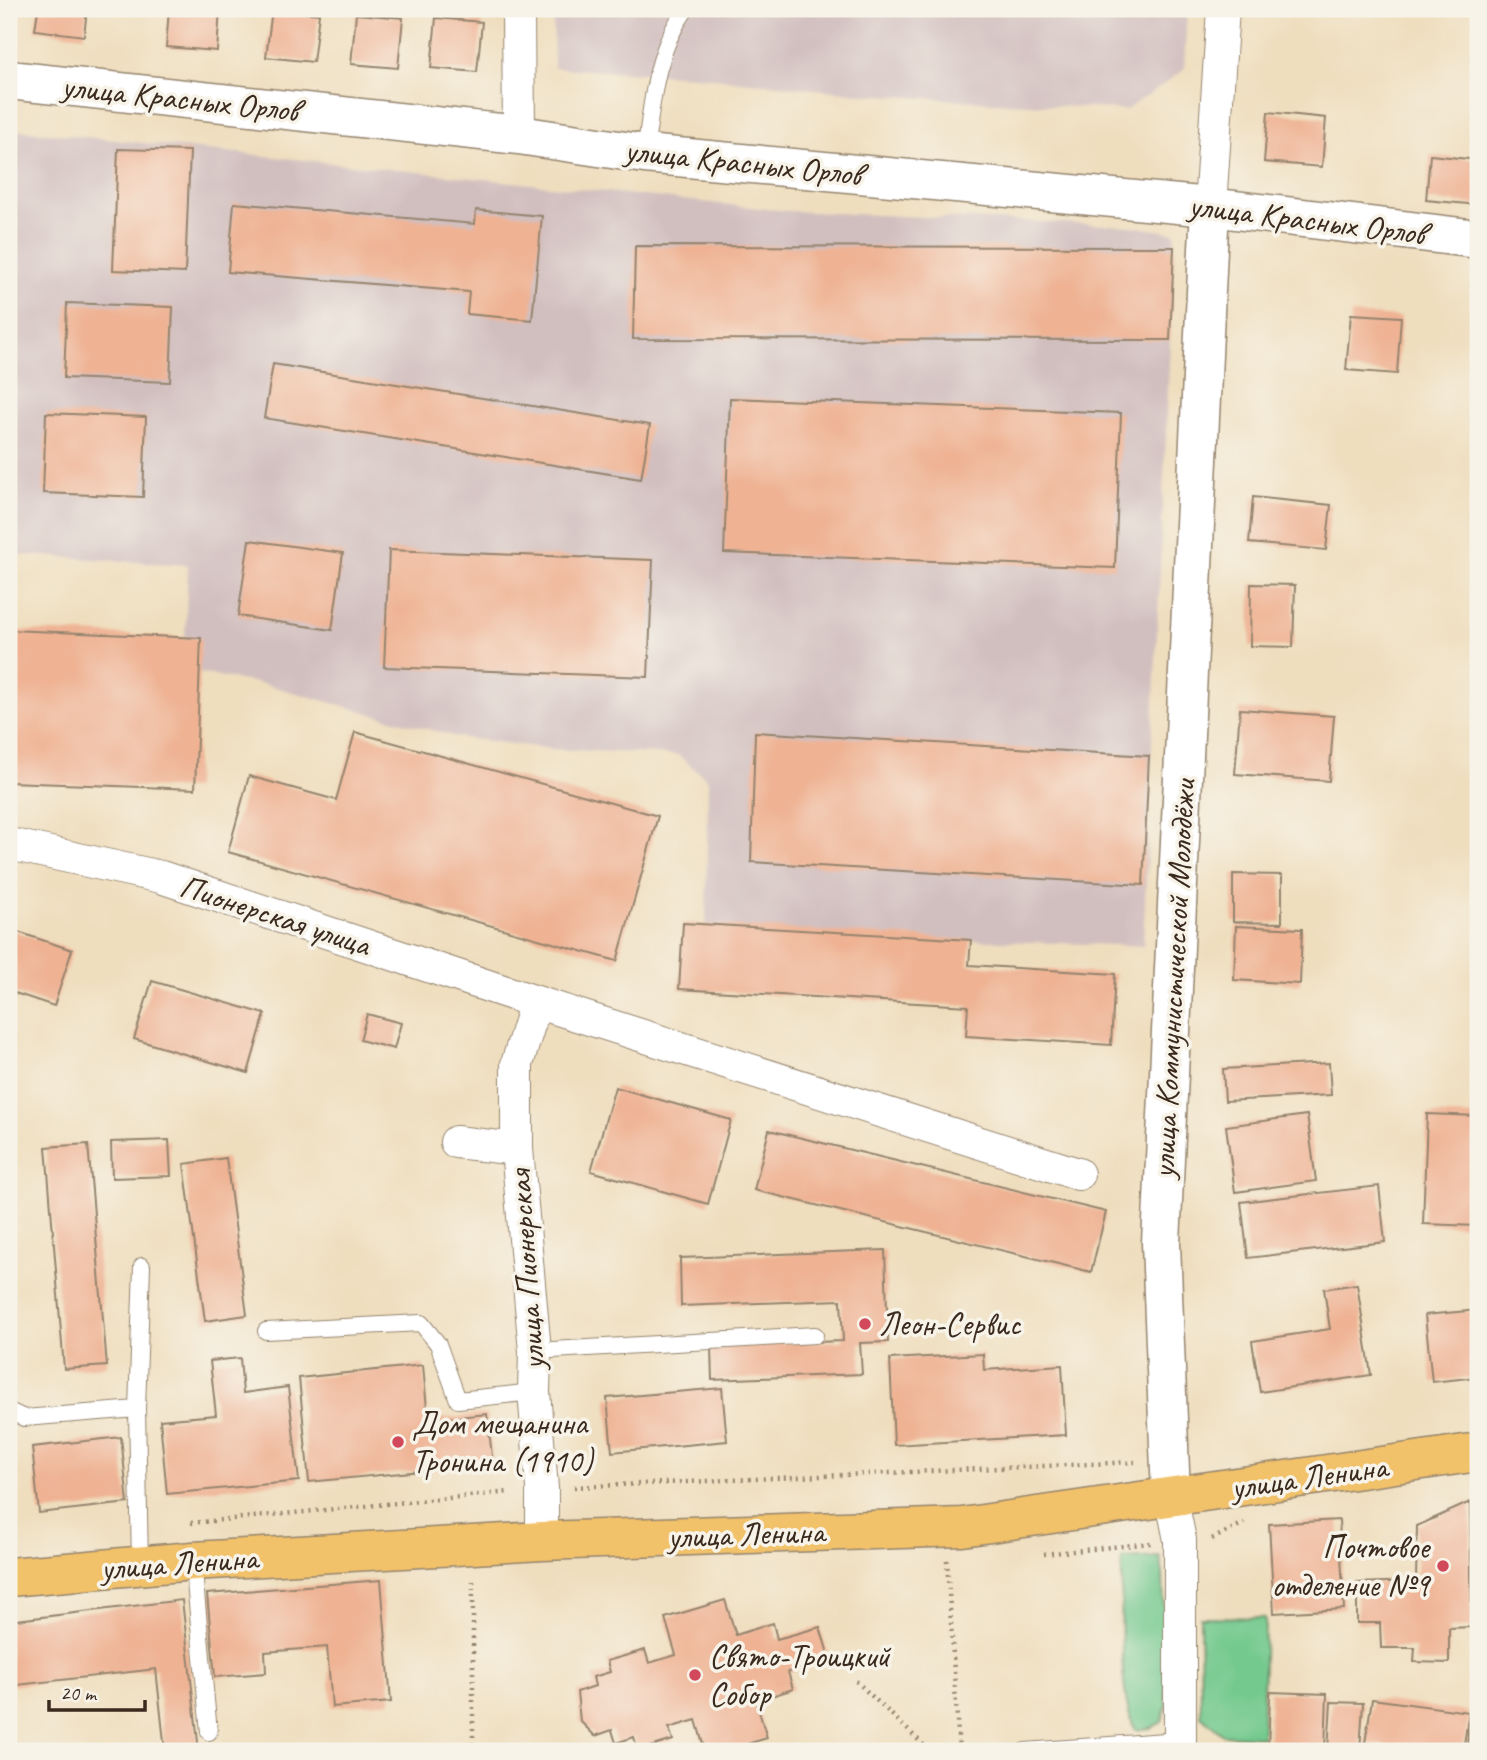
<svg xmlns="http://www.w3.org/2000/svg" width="1487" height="1760" font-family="Caveat,sans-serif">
	<rect width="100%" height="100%" fill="#f7f3e8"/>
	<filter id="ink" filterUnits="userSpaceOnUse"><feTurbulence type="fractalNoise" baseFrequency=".0143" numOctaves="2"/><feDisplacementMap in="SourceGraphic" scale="14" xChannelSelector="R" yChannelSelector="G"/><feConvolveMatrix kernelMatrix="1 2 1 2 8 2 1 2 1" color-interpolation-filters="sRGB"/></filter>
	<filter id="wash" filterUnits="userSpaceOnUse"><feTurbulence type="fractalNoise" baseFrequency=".00686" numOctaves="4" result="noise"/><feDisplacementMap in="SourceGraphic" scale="28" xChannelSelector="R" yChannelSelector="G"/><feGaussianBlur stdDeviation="1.57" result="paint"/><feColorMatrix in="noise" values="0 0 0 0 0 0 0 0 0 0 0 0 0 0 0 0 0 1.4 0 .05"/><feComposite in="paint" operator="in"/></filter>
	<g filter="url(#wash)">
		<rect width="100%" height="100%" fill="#efdebe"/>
		<g fill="#d1bfbf">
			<path d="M 553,9 L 1187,9 L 1184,70 L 1126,110 L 861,94 L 695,76 L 554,68 Z"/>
			<path d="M 9,129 L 788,211 L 1131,226 L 1175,233 L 1143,946 L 971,940 L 706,925 L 708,780 L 678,755 L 552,749 L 457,737 L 263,684 L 199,673 L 201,638 L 185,637 L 188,565 L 9,554 L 12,319 L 9,318 Z"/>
		</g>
		<g fill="#73c98e" stroke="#577a56" stroke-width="2">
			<path d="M 1160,1557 L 1163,1574 L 1166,1707 L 1162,1722 L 1151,1728 L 1136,1730 C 1117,1702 1122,1596 1122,1559 Z"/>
			<path d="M 1200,1617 L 1265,1618 L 1262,1737 L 1223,1735 L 1201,1716 Z"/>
		</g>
		<g id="blocks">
			<g fill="#efb394">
				<path d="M 38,9 L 87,9 L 84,36 L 35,30 Z"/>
				<path d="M 169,9 L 220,9 L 217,51 L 166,47 Z"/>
				<path d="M 272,9 L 319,14 L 313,62 L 266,57 Z"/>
				<path d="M 356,14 L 403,18 L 398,68 L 351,64 Z"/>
				<path d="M 436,18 L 482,22 L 477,72 L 431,68 Z"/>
				<path d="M 1268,112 L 1326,118 L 1322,167 L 1264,162 Z"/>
				<path d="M 118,149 L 190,151 L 185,273 L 113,270 Z"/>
				<path d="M 1430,155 L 1478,160 L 1478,205 L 1426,200 Z"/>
				<path d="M 234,203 L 475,224 L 476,210 L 542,216 L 532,320 L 467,314 L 469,292 L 228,272 Z"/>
				<path d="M 635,246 L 1174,247 L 1170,340 L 633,339 Z"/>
				<path d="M 67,303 L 173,307 L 170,382 L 64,378 Z"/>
				<path d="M 1351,314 L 1401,317 L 1397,374 L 1346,370 Z"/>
				<path d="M 273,364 L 650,425 L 641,479 L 264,418 Z"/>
				<path d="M 730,398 L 1121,413 L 1115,568 L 724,553 Z"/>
				<path d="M 46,413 L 146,417 L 143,497 L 43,493 Z"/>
				<path d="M 1253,497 L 1331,505 L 1326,550 L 1249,543 Z"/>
				<path d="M 249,540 L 343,553 L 332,630 L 238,616 Z"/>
				<path d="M 389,550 L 653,560 L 648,677 L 384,667 Z"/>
				<path d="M 1251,584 L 1295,585 L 1293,647 L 1250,646 Z"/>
				<path d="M 9,630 L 201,638 L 195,789 L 9,782 Z"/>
				<path d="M 1240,709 L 1334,716 L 1329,781 L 1235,774 Z"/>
				<path d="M 355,732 L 658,816 L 617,961 L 228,852 L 249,776 L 336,800 Z"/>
				<path d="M 755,732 L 1149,756 L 1143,885 L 751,862 Z"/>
				<path d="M 1233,874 L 1282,875 L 1282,923 L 1233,922 Z"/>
				<path d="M 683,923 L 971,940 L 969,965 L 1115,974 L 1111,1045 L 966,1036 L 968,1006 L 679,989 Z"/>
				<path d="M 1236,926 L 1302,929 L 1300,984 L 1234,980 Z"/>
				<path d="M 12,930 L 72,950 L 54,1006 L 9,991 L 9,941 Z"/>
				<path d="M 152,981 L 265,1014 L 248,1073 L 134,1039 Z"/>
				<path d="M 367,1014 L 401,1023 L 394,1049 L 360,1040 Z"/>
				<path d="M 1329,1063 L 1331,1095 L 1225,1101 L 1223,1069 Z"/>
				<path d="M 615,1087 L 731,1120 L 708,1204 L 591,1171 Z"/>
				<path d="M 1427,1114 L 1478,1116 L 1478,1226 L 1423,1224 Z"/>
				<path d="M 1307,1115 L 1316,1181 L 1235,1192 L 1226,1126 Z"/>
				<path d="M 769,1130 L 1106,1212 L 1091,1272 L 754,1190 Z"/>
				<path d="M 169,1140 L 171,1176 L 112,1178 L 111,1142 Z"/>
				<path d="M 88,1144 L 107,1366 L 64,1369 L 46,1147 Z"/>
				<path d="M 226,1158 L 247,1315 L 205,1321 L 184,1164 Z"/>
				<path d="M 1379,1186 L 1385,1242 L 1248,1258 L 1241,1202 Z"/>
				<path d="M 885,1250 L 888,1342 L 860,1343 L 862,1374 L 712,1380 L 711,1346 L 843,1341 L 841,1300 L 681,1306 L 680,1258 Z"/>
				<path d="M 1357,1284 L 1371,1375 L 1260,1392 L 1252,1341 L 1330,1329 L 1324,1289 Z"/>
				<path d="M 1478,1310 L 1478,1377 L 1432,1382 L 1425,1315 Z"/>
				<path d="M 983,1354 L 984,1370 L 1062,1365 L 1066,1435 L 894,1445 L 890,1359 Z"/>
				<path d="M 240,1358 L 243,1393 L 288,1387 L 299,1481 L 167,1494 L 160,1420 L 216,1415 L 210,1361 Z"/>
				<path d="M 423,1365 L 428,1420 L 487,1414 L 493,1464 L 309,1482 L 299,1378 Z"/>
				<path d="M 722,1388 L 727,1441 L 612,1452 L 607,1398 Z"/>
				<path d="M 121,1437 L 128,1503 L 39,1513 L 32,1447 Z"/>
				<path d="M 1470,1502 L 1472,1627 L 1449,1628 L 1449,1663 L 1414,1662 L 1415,1648 L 1381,1648 L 1380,1623 L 1357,1623 L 1357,1583 L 1416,1581 L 1417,1526 Z"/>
				<path d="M 1339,1520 L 1344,1609 L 1274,1613 L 1269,1524 Z"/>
				<path d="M 381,1580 L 391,1702 L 332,1707 L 327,1647 L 265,1652 L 266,1673 L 215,1677 L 207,1594 Z"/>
				<path d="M 182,1600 L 199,1751 L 165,1751 L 156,1669 L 9,1686 L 9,1621 Z"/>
				<path d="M 725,1600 L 736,1635 L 773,1623 L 777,1639 L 820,1627 L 830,1660 L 788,1672 L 793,1689 L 756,1701 L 767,1738 L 724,1751 L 705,1751 L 696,1720 L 669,1728 L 673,1740 L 638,1751 L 634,1737 L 616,1743 L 612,1730 L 595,1736 L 580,1721 L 577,1692 L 595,1686 L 593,1677 L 610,1672 L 607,1661 L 645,1650 L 649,1663 L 676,1655 L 665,1618 Z"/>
				<path d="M 1270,1692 L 1327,1694 L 1325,1751 L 1268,1751 Z"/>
				<path d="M 1372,1699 L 1469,1712 L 1463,1751 L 1424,1751 L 1365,1743 Z"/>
				<path d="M 1331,1702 L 1363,1703 L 1360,1751 L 1328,1751 Z"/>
				<path d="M 1469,1718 L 1478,1718 L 1478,1751 L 1467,1751 Z"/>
			</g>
		</g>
	</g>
	<g filter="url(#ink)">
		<use href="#blocks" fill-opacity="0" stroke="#95846e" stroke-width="2"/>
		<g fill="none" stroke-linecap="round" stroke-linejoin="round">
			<g stroke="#95846e" stroke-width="18">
				<g id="service">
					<path d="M 645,154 C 652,103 655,51 686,9"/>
					<path d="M 266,1331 L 421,1323 L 438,1344 L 458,1400 L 534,1392"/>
					<path d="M 535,1351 L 815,1335"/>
					<path d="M 9,1411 L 24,1418 L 137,1409"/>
					<path d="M 193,1561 L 209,1732"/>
					<path d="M 140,1565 L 137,1409 L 142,1266"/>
					<path d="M 1025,1751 L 1180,1740"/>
				</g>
			</g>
			<g stroke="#95846e" stroke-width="34">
				<g id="minor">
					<path d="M 518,9 L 519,135"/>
					<path d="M 1210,207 L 1223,9"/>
					<path d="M 9,844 L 161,877 L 536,1002 L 1078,1174"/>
					<path d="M 536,1002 L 517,1064 L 517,1149 L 535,1351 L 534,1392 L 542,1488 L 542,1541"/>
					<path d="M 456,1142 L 517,1149"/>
					<path d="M 1171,1496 L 1180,1540 L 1180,1751"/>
				</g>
			</g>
			<g stroke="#95846e" stroke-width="41">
				<g id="tertiary">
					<path d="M 9,80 L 519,135 L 645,154 L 1210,207 L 1478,239"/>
					<path d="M 1171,1496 L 1161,1243 L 1210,207"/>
				</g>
			</g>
			<g stroke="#95846e" stroke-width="41">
				<path id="primary" d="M 9,1577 L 193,1561 L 542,1541 L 962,1527 L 1478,1452"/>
			</g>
			<g stroke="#95846e" stroke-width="4.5" stroke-dasharray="2 5" stroke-linecap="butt">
				<path d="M 574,1487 L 1135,1462"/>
				<path d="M 191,1523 L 510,1492"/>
				<path d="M 1212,1539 L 1244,1523"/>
				<path d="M 1044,1554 L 1151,1543"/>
				<path d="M 947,1560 L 959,1751"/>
				<path d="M 856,1681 L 930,1751"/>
				<path d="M 473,1751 L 473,1581"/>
			</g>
			<use href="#service" stroke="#fff" stroke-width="16"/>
			<use href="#minor" stroke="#fff" stroke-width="32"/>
			<use href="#tertiary" stroke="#fff" stroke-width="38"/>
			<use href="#primary" stroke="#f2c26a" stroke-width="38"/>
		</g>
	</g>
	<g fill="#d1495b" stroke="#f7f3e8" stroke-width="2.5">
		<circle cx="865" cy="1324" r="7"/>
		<circle cx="398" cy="1442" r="7"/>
		<circle cx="1443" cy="1566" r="7"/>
		<circle cx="695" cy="1675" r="7"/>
	</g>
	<g text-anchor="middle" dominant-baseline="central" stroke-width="7" stroke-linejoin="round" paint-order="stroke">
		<g font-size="33" fill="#3b2a1e" stroke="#f7f3e8">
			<text transform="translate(180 98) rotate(6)">улица Красных Орлов</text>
			<text transform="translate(743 162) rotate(6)">улица Красных Орлов</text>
			<text transform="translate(1307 219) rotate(7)">улица Красных Орлов</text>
			<text transform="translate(275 915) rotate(18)">Пионерская улица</text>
			<text transform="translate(1173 979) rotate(-87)">улица Коммунистической Молодёжи</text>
			<text transform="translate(526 1270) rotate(-94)">улица Пионерская</text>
			<text transform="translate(1309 1477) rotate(-8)">улица Ленина</text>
			<text transform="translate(746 1534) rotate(-2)">улица Ленина</text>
			<text transform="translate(179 1563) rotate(-4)">улица Ленина</text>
		</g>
		<g font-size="33" fill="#3b2a1e" stroke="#f7f3e8" text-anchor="start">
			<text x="879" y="1324">Леон-Сервис</text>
			<text x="412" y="1423">Дом мещанина<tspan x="412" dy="38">Тронина (1910)</tspan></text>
			<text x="1429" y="1547" text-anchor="end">Почтовое<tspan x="1429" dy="38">отделение №9</tspan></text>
			<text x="709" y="1656">Свято-Троицкий<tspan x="709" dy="38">Собор</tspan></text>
		</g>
	</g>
	<rect width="1487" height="1760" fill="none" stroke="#f7f3e8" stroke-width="35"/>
	<path d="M49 1700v10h96v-10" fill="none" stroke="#3b2a1e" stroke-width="3.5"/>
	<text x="60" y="1700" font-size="21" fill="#3b2a1e" stroke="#f7f3e8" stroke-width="5" paint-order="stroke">20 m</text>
</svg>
